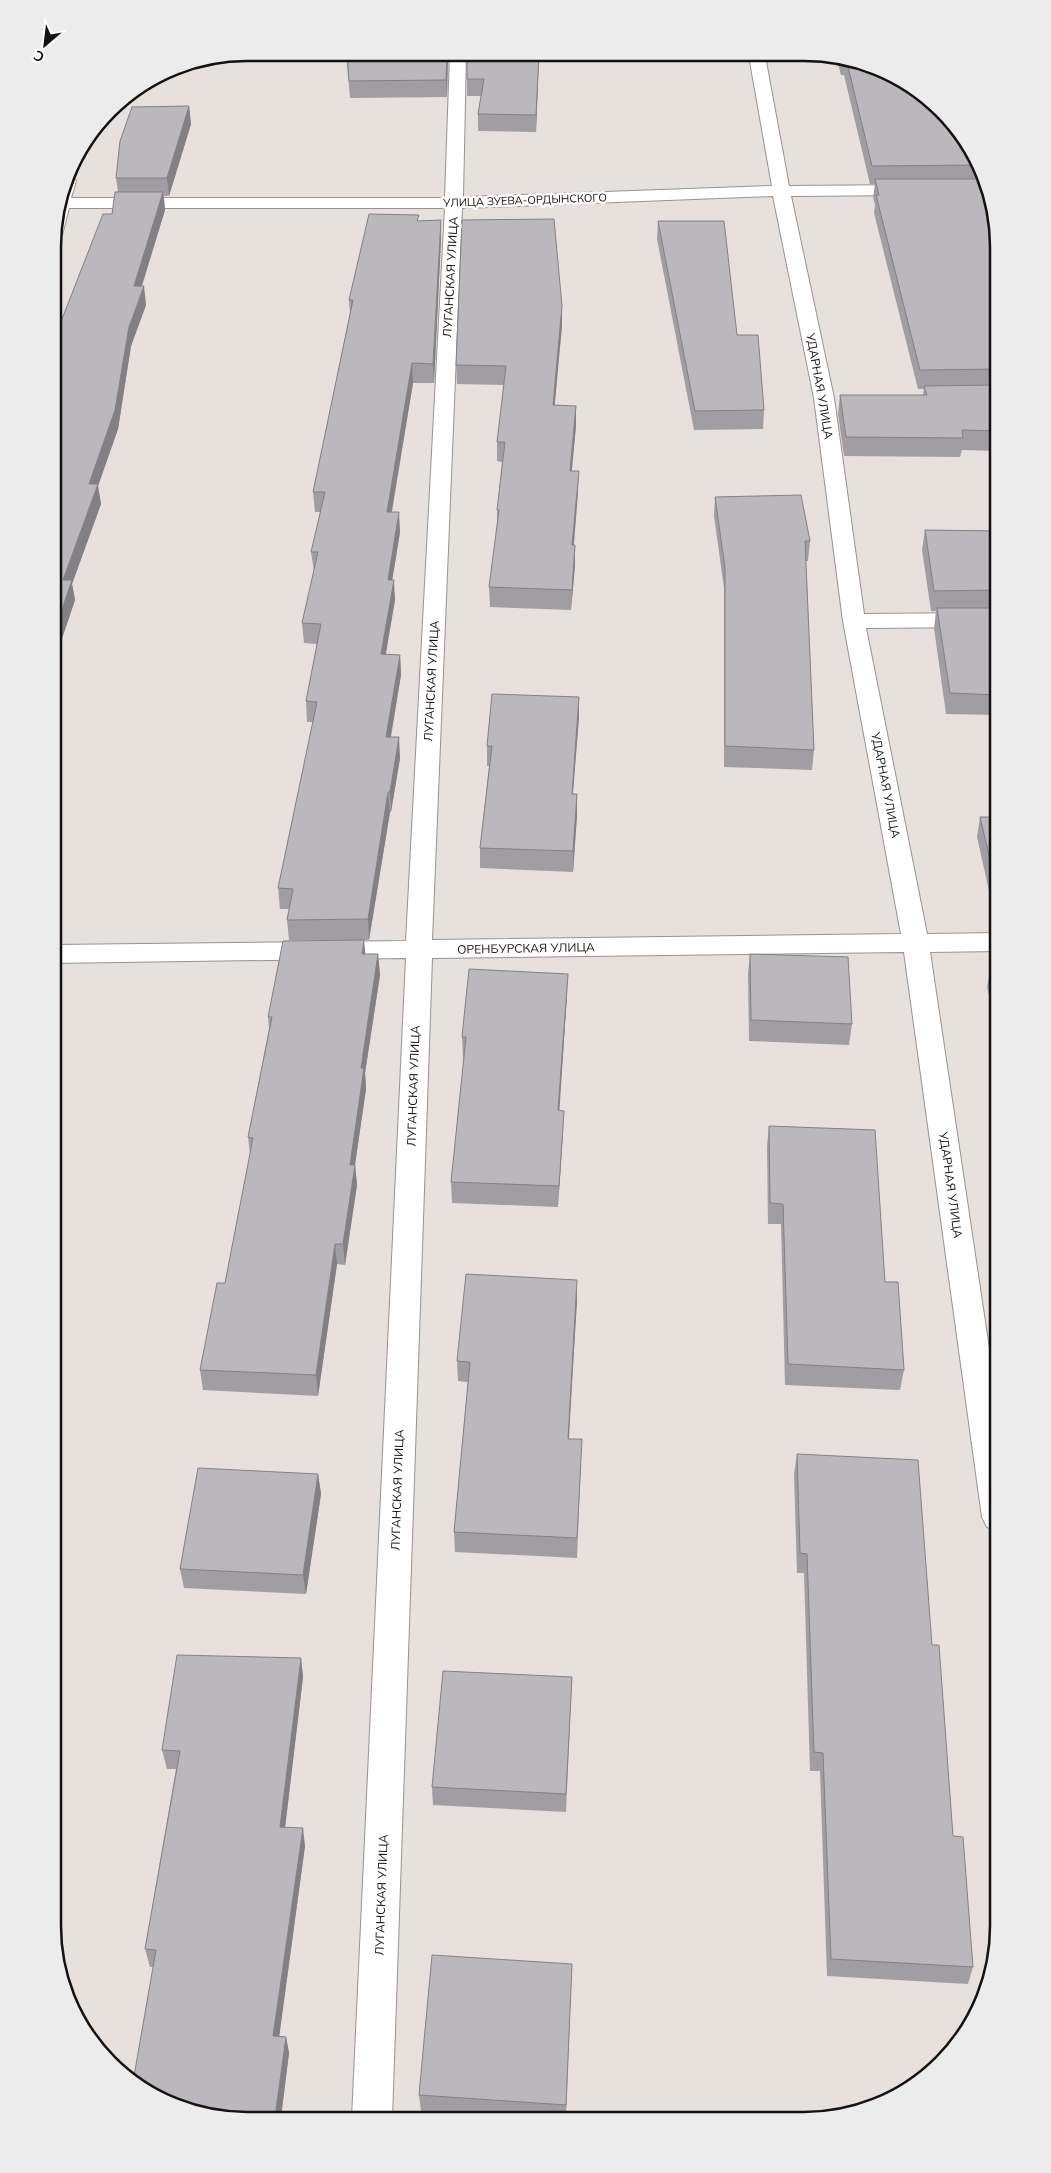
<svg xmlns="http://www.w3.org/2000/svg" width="1051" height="2173" font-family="Mulish,sans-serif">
	<rect width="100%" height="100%" fill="#e7e0dd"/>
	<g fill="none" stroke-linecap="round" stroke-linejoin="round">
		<g stroke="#99928f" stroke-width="2">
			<path id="minor" d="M 450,54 L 466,54 L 463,197 L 772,186 L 749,56 L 765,56 L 789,186 L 912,185 L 918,186 L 921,190 L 918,194 L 912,195 L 791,196 L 834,398 L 864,614 L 972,613 L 980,615 L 983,620 L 980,625 L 972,627 L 866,628 L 927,934 L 998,933 L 998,951 L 930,952 L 998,1409 L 998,1531 L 987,1527 L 982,1517 L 904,952 L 432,958 L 392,2118 L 352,2118 L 406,958 L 53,963 L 53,945 L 406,941 L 445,208 L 69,208 L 62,235 L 59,239 L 53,240 L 53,234 L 68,176 L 73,177 L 76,181 L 71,198 L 445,198 ZM 773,196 L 814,398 L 843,621 L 901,934 L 432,940 L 462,208 Z"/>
		</g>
		<use href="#minor" fill="#fff" fill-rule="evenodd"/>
	</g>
	<g fill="#a09da3">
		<path d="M 346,53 L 448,54 L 447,97 L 350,98 Z"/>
		<path d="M 467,54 L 539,54 L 536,132 L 478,131 L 478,114 L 481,96 L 467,96 Z"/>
		<path d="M 836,56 L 842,56 L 890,73 L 917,92 L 966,139 L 992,196 L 998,247 L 998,451 L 962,450 L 960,457 L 844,456 L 838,414 L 840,395 L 923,395 L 924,389 L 918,389 L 874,213 L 875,205 L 873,197 L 875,184 L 870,184 L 844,75 L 841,75 Z"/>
		<path d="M 189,106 L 191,124 L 169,196 L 164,196 L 165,210 L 142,286 L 146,305 L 131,346 L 118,429 L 98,486 L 101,504 L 72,584 L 75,600 L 56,656 L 59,670 L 53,687 L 53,342 L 112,214 L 118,192 L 116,178 Z"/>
		<path d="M 441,220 L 441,239 L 434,383 L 413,383 L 392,512 L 400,532 L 392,580 L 395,600 L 386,654 L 400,655 L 401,675 L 391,737 L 400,758 L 391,812 L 390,812 L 369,940 L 289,940 L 287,920 L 289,909 L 280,909 L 278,888 L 313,722 L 307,722 L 306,701 L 317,644 L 304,643 L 302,623 L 314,572 L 311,552 L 321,512 L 315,512 L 313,492 L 350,314 L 349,300 L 419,221 Z"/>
		<path d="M 658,221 L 737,335 L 764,410 L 763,429 L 694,430 L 657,239 Z"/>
		<path d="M 562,306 L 562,325 L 554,406 L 576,406 L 576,426 L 571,471 L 578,491 L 574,545 L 575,545 L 575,565 L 571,610 L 490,607 L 489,587 L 497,527 L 497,510 L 502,462 L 497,461 L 497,442 L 504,385 L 457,384 L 456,365 Z"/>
		<path d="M 715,497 L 810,541 L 808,561 L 806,561 L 814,750 L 812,770 L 724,767 L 724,588 L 714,516 Z"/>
		<path d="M 925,530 L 998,531 L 998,715 L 946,714 L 934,628 L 936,611 L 931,611 L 922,550 Z"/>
		<path d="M 579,697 L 579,717 L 573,794 L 577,794 L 577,815 L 573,872 L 480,868 L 480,848 L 489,766 L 487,766 L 487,746 Z"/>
		<path d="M 980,817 L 998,817 L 998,931 L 977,837 Z"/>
		<path d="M 365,954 L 378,954 L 380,975 L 365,1073 L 366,1089 L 355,1165 L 357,1185 L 345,1265 L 337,1264 L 318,1396 L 203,1390 L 200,1370 L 225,1283 L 250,1154 L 248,1137 L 269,1029 L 268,1017 Z"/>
		<path d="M 750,954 L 852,1024 L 849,1045 L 749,1041 L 748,974 Z"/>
		<path d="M 991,966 L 998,966 L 998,1033 L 987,987 Z"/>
		<path d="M 567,995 L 559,1110 L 563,1131 L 558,1207 L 452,1203 L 451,1182 L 464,1058 L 463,1058 L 462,1037 Z"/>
		<path d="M 769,1126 L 904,1370 L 900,1390 L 785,1385 L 781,1224 L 768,1224 L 767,1147 Z"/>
		<path d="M 577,1300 L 569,1439 L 581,1459 L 577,1558 L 455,1552 L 454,1532 L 468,1382 L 458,1381 L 457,1361 Z"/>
		<path d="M 797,1454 L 932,1645 L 953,1836 L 973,1967 L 968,1984 L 827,1976 L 820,1771 L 810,1771 L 804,1573 L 797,1573 L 794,1474 Z"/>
		<path d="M 318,1474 L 321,1494 L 306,1594 L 184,1588 L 180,1569 Z"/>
		<path d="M 301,1658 L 303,1677 L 285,1827 L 305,1846 L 279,2036 L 286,2037 L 289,2053 L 281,2117 L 209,2117 L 153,1967 L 150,1967 L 145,1949 L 176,1769 L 167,1769 L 162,1750 Z"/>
		<path d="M 572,1677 L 566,1812 L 433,1805 L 432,1787 Z"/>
		<path d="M 572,1964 L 566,2119 L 536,2119 L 421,2111 L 419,2095 Z"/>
	</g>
	<g fill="#828084">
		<path d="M 447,54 L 448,54 L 447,97 L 446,80 Z"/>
		<path d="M 539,54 L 536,132 L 536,115 Z"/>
		<path d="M 189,106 L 191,124 L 169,196 L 167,178 Z"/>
		<path d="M 163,192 L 165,210 L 136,304 L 134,286 Z"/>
		<path d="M 441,220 L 441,239 L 434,383 L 433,364 Z"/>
		<path d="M 144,286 L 146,305 L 131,346 L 118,429 L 98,486 L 101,504 L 72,584 L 75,600 L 56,656 L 59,670 L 53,687 L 53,636 L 63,580 L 89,484 L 129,327 Z"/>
		<path d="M 562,306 L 562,325 L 553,425 L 553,405 Z"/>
		<path d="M 412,363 L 413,383 L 388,532 L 387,512 Z"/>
		<path d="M 576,406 L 576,426 L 570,491 L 570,471 Z"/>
		<path d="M 579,471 L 578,491 L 572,565 L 572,545 Z"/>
		<path d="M 399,512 L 400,532 L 389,600 L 388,580 Z"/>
		<path d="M 575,545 L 575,565 L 571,610 L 572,590 Z"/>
		<path d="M 394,580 L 395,600 L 382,674 L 381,654 Z"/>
		<path d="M 400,655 L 401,675 L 387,758 L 386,737 Z"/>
		<path d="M 579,697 L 579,717 L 571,814 L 572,794 Z"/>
		<path d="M 399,737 L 400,758 L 391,812 L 390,792 Z"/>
		<path d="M 388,792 L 390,812 L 369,940 L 368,919 Z"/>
		<path d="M 577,794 L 577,815 L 573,872 L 573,851 Z"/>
		<path d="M 364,940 L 366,960 L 362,954 Z"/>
		<path d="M 378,954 L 380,975 L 365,1073 L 366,1089 L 352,1185 L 350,1165 L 361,1068 Z"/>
		<path d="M 568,974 L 567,995 L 558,1131 L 558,1110 Z"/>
		<path d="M 564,1111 L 563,1131 L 558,1207 L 559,1186 Z"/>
		<path d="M 355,1165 L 357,1185 L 345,1265 L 343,1244 Z"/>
		<path d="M 335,1244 L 337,1264 L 318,1396 L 316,1375 Z"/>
		<path d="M 577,1280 L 577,1300 L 567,1459 L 568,1439 Z"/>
		<path d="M 318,1474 L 321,1494 L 306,1594 L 303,1575 Z"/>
		<path d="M 301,1658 L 303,1677 L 283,1845 L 280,1827 Z"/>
		<path d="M 303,1828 L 305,1846 L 277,2053 L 273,2036 Z"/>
		<path d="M 286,2037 L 289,2053 L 281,2117 L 275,2117 Z"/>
	</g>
	<g fill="#bab7bd" stroke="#828084">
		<path d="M 347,53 L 447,54 L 446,80 L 349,81 Z"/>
		<path d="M 467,54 L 539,54 L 536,115 L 478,114 L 484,79 L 467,79 Z"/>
		<path d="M 846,58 L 890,73 L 916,90 L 917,92 L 920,92 L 932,101 L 966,139 L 978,165 L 872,166 Z"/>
		<path d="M 189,106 L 167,178 L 116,178 L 120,141 L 132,107 Z"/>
		<path d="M 875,179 L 984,179 L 992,196 L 998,247 L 998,369 L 920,370 L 876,195 L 879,195 Z"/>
		<path d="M 115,192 L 163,192 L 134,286 L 144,286 L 129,327 L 115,410 L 89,484 L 98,484 L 63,580 L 72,580 L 53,636 L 53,342 L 103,214 L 112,214 Z"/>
		<path d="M 369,214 L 419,215 L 417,221 L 441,220 L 433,364 L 412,363 L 387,512 L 399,512 L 388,580 L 394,580 L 381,654 L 400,655 L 386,737 L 399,737 L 390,792 L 388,792 L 368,919 L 287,920 L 293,889 L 278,888 L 317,702 L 306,701 L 321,624 L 302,623 L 318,552 L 311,552 L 325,492 L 313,492 L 353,300 L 349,300 Z"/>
		<path d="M 554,219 L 562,306 L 553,405 L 576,406 L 570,471 L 579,471 L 572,545 L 575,545 L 572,590 L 489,587 L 499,510 L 497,510 L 505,442 L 497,442 L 506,366 L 456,365 L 462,220 Z"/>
		<path d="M 658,221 L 724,221 L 737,335 L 758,335 L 764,410 L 695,411 Z"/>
		<path d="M 998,385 L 998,431 L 962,430 L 963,438 L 846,437 L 840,395 L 927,395 L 924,386 Z"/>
		<path d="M 801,495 L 810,541 L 805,541 L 814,750 L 725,746 L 725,568 L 715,497 Z"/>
		<path d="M 925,530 L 998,531 L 998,590 L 934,591 Z"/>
		<path d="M 937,608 L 998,608 L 998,695 L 950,693 Z"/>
		<path d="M 53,649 L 55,649 L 53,656 Z"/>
		<path d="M 492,694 L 579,697 L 572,794 L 577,794 L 573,851 L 480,848 L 492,746 L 487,746 Z"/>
		<path d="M 980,817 L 998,817 L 998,893 Z"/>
		<path d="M 364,940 L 362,954 L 378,954 L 361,1068 L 364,1068 L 350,1165 L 355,1165 L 343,1244 L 335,1244 L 316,1375 L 200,1370 L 217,1283 L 225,1283 L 253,1138 L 248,1137 L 272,1017 L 268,1017 L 283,941 Z"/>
		<path d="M 750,954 L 848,957 L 852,1024 L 751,1020 Z"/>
		<path d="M 991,966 L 998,966 L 998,995 Z"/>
		<path d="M 469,969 L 568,974 L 558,1110 L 564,1111 L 559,1186 L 451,1182 L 466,1037 L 462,1037 Z"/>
		<path d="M 769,1126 L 875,1130 L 885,1282 L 898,1282 L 904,1370 L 788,1364 L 783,1204 L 770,1203 Z"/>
		<path d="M 466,1274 L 577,1280 L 568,1439 L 582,1439 L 577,1538 L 454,1532 L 470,1362 L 457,1361 Z"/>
		<path d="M 797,1454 L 918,1460 L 932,1645 L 939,1645 L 953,1836 L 963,1837 L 973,1967 L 831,1959 L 823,1753 L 814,1752 L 807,1554 L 800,1553 Z"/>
		<path d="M 198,1468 L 318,1474 L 303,1575 L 180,1569 Z"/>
		<path d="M 177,1655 L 301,1658 L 280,1827 L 303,1828 L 273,2036 L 286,2037 L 275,2117 L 209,2117 L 161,2101 L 133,2082 L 156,1950 L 145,1949 L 180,1751 L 162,1750 Z"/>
		<path d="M 443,1671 L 572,1677 L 566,1794 L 432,1787 Z"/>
		<path d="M 432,1955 L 572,1964 L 566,2105 L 419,2095 Z"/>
	</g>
	<g text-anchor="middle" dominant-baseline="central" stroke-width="5" stroke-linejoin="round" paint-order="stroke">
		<g font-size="11" fill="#141110" stroke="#fff">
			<text transform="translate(525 200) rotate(-2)">УЛИЦА ЗУЕВА-ОРДЫНСКОГО</text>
		</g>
		<g font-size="12" fill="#141110" stroke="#fff">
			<text transform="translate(450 277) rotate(-87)">ЛУГАНСКАЯ УЛИЦА</text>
			<text transform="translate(820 386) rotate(80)">УДАРНАЯ УЛИЦА</text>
			<text transform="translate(431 681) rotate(-87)">ЛУГАНСКАЯ УЛИЦА</text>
			<text transform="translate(886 785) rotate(79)">УДАРНАЯ УЛИЦА</text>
			<text transform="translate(526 948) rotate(-1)">ОРЕНБУРСКАЯ УЛИЦА</text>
			<text transform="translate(413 1086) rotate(-88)">ЛУГАНСКАЯ УЛИЦА</text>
			<text transform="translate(951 1185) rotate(82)">УДАРНАЯ УЛИЦА</text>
			<text transform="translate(397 1490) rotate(-88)">ЛУГАНСКАЯ УЛИЦА</text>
			<text transform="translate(381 1895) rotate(-88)">ЛУГАНСКАЯ УЛИЦА</text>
		</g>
	</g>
	<path d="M0 0H1051V2173H0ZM247 61H804A186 186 0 0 1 990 247V1926A186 186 0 0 1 804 2112H247A186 186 0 0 1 61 1926V247A186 186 0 0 1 247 61Z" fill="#ececec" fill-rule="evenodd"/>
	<path fill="none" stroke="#141110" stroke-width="2.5" d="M247 61H804A186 186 0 0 1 990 247V1926A186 186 0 0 1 804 2112H247A186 186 0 0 1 61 1926V247A186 186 0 0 1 247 61Z"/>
	<g transform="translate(45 45) rotate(208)" stroke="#ffffff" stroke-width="4" paint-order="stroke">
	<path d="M0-4L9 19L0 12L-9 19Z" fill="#141110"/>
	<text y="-8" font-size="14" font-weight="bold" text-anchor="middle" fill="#141110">С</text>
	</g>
</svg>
